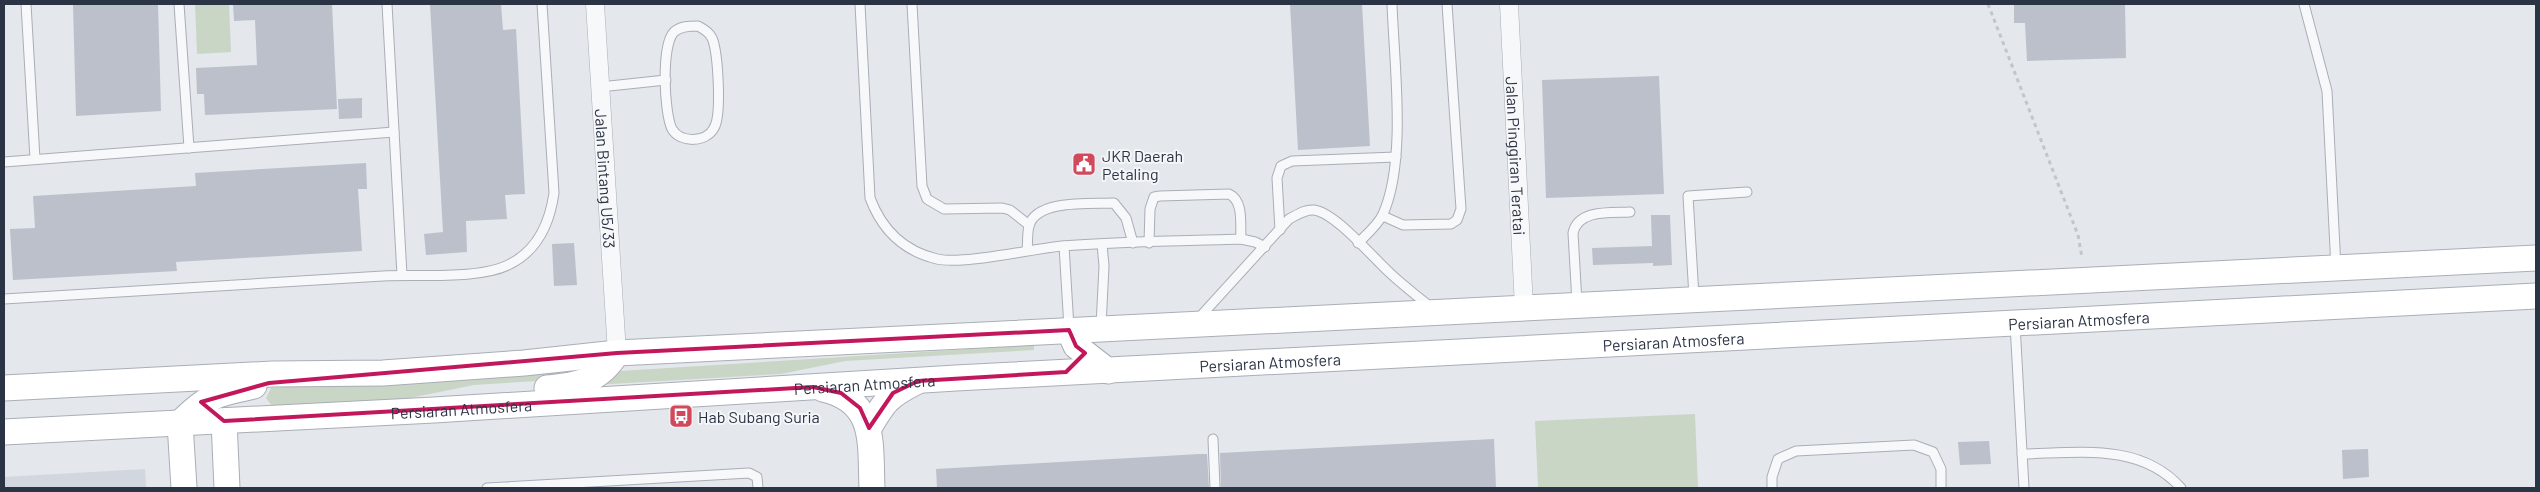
<svg xmlns="http://www.w3.org/2000/svg" width="2540" height="492" font-family="Barlow,sans-serif">
	<rect width="100%" height="100%" fill="#e4e7ec"/>
	<path fill="#d2d6de" d="M 145,469 L 146,488 L 4,488 L 4,477 Z"/>
	<g fill="#c9d6c5">
		<path d="M 195,4 L 229,4 L 231,52 L 197,54 Z"/>
		<path d="M 1034,345 L 1034,350 L 845,361 L 781,374 L 594,385 L 604,372 Z"/>
		<path d="M 581,370 L 569,379 L 474,385 L 405,399 L 272,406 L 266,398 L 271,388 Z"/>
		<path d="M 1695,414 L 1698,488 L 1538,488 L 1535,421 Z"/>
	</g>
	<g fill="#bbc0ca">
		<path d="M 73,4 L 158,4 L 161,111 L 76,116 Z"/>
		<path d="M 233,4 L 332,4 L 337,109 L 205,115 L 204,94 L 197,94 L 196,68 L 257,65 L 255,20 L 234,21 Z"/>
		<path d="M 430,4 L 501,4 L 503,30 L 516,29 L 525,194 L 505,195 L 507,219 L 466,221 L 467,252 L 426,255 L 424,234 L 443,232 Z"/>
		<path d="M 1290,4 L 1362,4 L 1370,146 L 1298,150 Z"/>
		<path d="M 2014,4 L 2125,4 L 2126,58 L 2027,61 L 2025,23 L 2014,23 Z"/>
		<path d="M 1659,76 L 1664,194 L 1546,198 L 1542,80 Z"/>
		<path d="M 362,98 L 362,118 L 339,119 L 338,99 Z"/>
		<path d="M 366,163 L 367,189 L 358,189 L 362,251 L 176,262 L 177,271 L 13,280 L 10,229 L 35,228 L 33,196 L 196,186 L 195,173 Z"/>
		<path d="M 1651,215 L 1670,215 L 1672,265 L 1653,266 L 1653,263 L 1593,265 L 1592,248 L 1652,246 Z"/>
		<path d="M 574,243 L 577,285 L 554,286 L 552,244 Z"/>
		<path d="M 1494,439 L 1496,487 L 1221,488 L 1220,453 Z"/>
		<path d="M 1989,441 L 1991,464 L 1960,465 L 1958,442 Z"/>
		<path d="M 2368,449 L 2369,477 L 2343,479 L 2342,450 Z"/>
		<path d="M 1200,454 L 1207,454 L 1209,488 L 937,488 L 936,469 Z"/>
	</g>
	<g fill="none" stroke-linecap="round" stroke-linejoin="round">
		<g stroke="#a9aeb7" stroke-width="11">
			<g id="lane">
				<path d="M 26,4 L 35,159"/>
				<path d="M 179,4 L 189,148"/>
				<path d="M 387,4 L 402,275"/>
				<path d="M 860,4 L 870,198 C 882,230 903,251 937,259 C 963,265 1031,249 1062,246 C 1121,241 1182,241 1241,239 L 1255,242 L 1265,247"/>
				<path d="M 912,4 L 922,186 L 927,199 L 944,209 L 1002,208 L 1010,210 L 1029,225"/>
				<path d="M 2304,4 L 2327,91 L 2336,268"/>
				<path d="M 698,26 C 704,29 709,32 712,38 C 718,52 722,115 714,128 C 706,143 680,143 672,129 C 664,113 661,45 674,32 C 680,26 690,26 698,26 Z"/>
				<path d="M 600,87 L 666,80"/>
				<path d="M 4,162 L 394,132"/>
				<path d="M 1383,216 L 1403,225 L 1451,224 L 1457,220 L 1461,209 L 1447,4"/>
				<path d="M 1280,230 L 1277,178 L 1281,166 L 1292,161 L 1396,157"/>
				<path d="M 1149,243 L 1150,209 L 1154,197 L 1160,196 L 1229,194 C 1244,201 1240,224 1241,239"/>
				<path d="M 1358,243 C 1366,235 1378,225 1383,214 C 1407,161 1394,63 1392,4"/>
				<path d="M 1064,246 L 1069,328"/>
				<path d="M 1027,250 C 1028,243 1027,233 1029,226 C 1036,199 1091,204 1114,203 L 1126,218 L 1133,243"/>
				<path d="M 1694,297 L 1688,196 L 1747,192"/>
				<path d="M 4,299 C 130,292 256,284 383,276 C 417,274 481,280 510,264 C 538,250 550,221 554,193 L 542,4"/>
				<path d="M 1577,303 L 1573,233 C 1578,209 1611,213 1630,212"/>
				<path d="M 1198,319 L 1289,219 C 1297,215 1305,209 1314,210 C 1336,213 1373,258 1391,274 C 1404,286 1418,297 1432,308"/>
				<path d="M 2015,324 L 2024,488"/>
				<path d="M 1101,326 L 1104,266 L 1102,244"/>
				<path d="M 1213,439 L 1215,488"/>
				<path d="M 2022,454 C 2077,453 2140,442 2181,488"/>
				<path d="M 487,488 L 749,473 L 757,477 L 758,488"/>
				<path d="M 1772,488 L 1772,477 L 1778,459 L 1796,451 L 1914,445 L 1933,452 L 1941,469 L 1941,488"/>
			</g>
		</g>
		<g stroke="#a9aeb7" stroke-width="19">
			<g id="street">
				<path id="s1" d="M 595,4 L 617,353"/>
				<path id="s2" d="M 1509,4 L 1524,308"/>
			</g>
		</g>
		<g stroke="#a9aeb7" stroke-width="27">
			<g id="secondary">
				<path d="M 1069,330 L 1076,346 L 1108,371"/>
				<path d="M 4,388 L 273,374 L 383,373 L 524,363 L 617,353 L 2536,258"/>
				<path d="M 547,388 C 578,385 599,382 617,353"/>
				<path d="M 823,389 C 877,401 870,443 872,488"/>
				<path d="M 224,421 L 227,488"/>
				<path d="M 869,428 C 884,402 888,396 916,382"/>
				<path id="s3" d="M 4,432 L 434,410 L 956,378 L 2536,296"/>
				<path d="M 184,488 L 180,423 C 208,395 216,394 254,386"/>
			</g>
		</g>
		<path stroke="#c2c5cb" stroke-width="3" stroke-dasharray="4 4" stroke-linecap="butt" d="M 1988,4 L 2078,235 L 2082,258"/>
		<use href="#lane" stroke="#f7f8fa" stroke-width="9"/>
		<use href="#street" stroke="#f7f8fa" stroke-width="18"/>
		<use href="#secondary" stroke="#fff" stroke-width="25"/>
	</g>
	<path fill="none" stroke="#c2185b" stroke-width="4" stroke-linejoin="round" d="M 1069,330 L 1076,346 L 1085,353 L 1066,372 L 918,381 L 893,393 L 869,428 L 860,408 L 841,393 L 813,387 L 224,421 L 201,402 L 269,383 L 617,353 Z"/>
	<defs>
		<g id="civic-square" transform="scale(1.25)"><rect x="-9" y="-9" width="18" height="18" rx="4" fill="#d1495b" stroke="#f4f6f9"/><path d="M-.6-6.5H3V-4.5H.6V-3L4-1V1h2V6H-6V1h2V-1L-.6-3ZM-1.2 2.5V6h2.4V2.5Z" fill="#fff"/></g>
		<g id="bus-square" transform="scale(1.25)"><rect x="-9" y="-9" width="18" height="18" rx="4" fill="#d1495b" stroke="#f4f6f9"/><path d="M-5-6H5V4H4V6H2V4H-2V6H-4V4H-5ZM-3.5-4V0h7V-4ZM-3.5 1.2v1.5H-2V1.2ZM2 1.2v1.5H3.5V1.2Z" fill="#fff"/></g>
	</defs>
	<g fill-rule="evenodd">
		<use href="#civic-square" x="1084" y="164"/>
		<use href="#bus-square" x="681" y="416"/>
	</g>
	<g text-anchor="middle" dominant-baseline="central" stroke-width="4" stroke-linejoin="round" paint-order="stroke">
		<g font-size="16" fill="#2b3445" stroke="#f4f6f9" text-anchor="start">
			<text x="1102" y="155">JKR Daerah<tspan x="1102" dy="18">Petaling</tspan></text>
			<text x="698" y="416">Hab Subang Suria</text>
		</g>
		<g font-size="16" fill="#2b3445" stroke="#f4f6f9">
			<text stroke="none"><textPath href="#s2" startOffset="152">Jalan Pinggiran Teratai</textPath></text>
			<text stroke="none"><textPath href="#s1" startOffset="175">Jalan Bintang U5/33</textPath></text>
			<text stroke="none"><textPath href="#s3" startOffset="2078">Persiaran Atmosfera</textPath></text>
			<text stroke="none"><textPath href="#s3" startOffset="1672">Persiaran Atmosfera</textPath></text>
			<text stroke="none"><textPath href="#s3" startOffset="1268">Persiaran Atmosfera</textPath></text>
			<text stroke="none"><textPath href="#s3" startOffset="862">Persiaran Atmosfera</textPath></text>
			<text stroke="none"><textPath href="#s3" startOffset="458">Persiaran Atmosfera</textPath></text>
		</g>
	</g>
	<rect width="2540" height="492" fill="none" stroke="#2b3445" stroke-width="10"/>
</svg>
